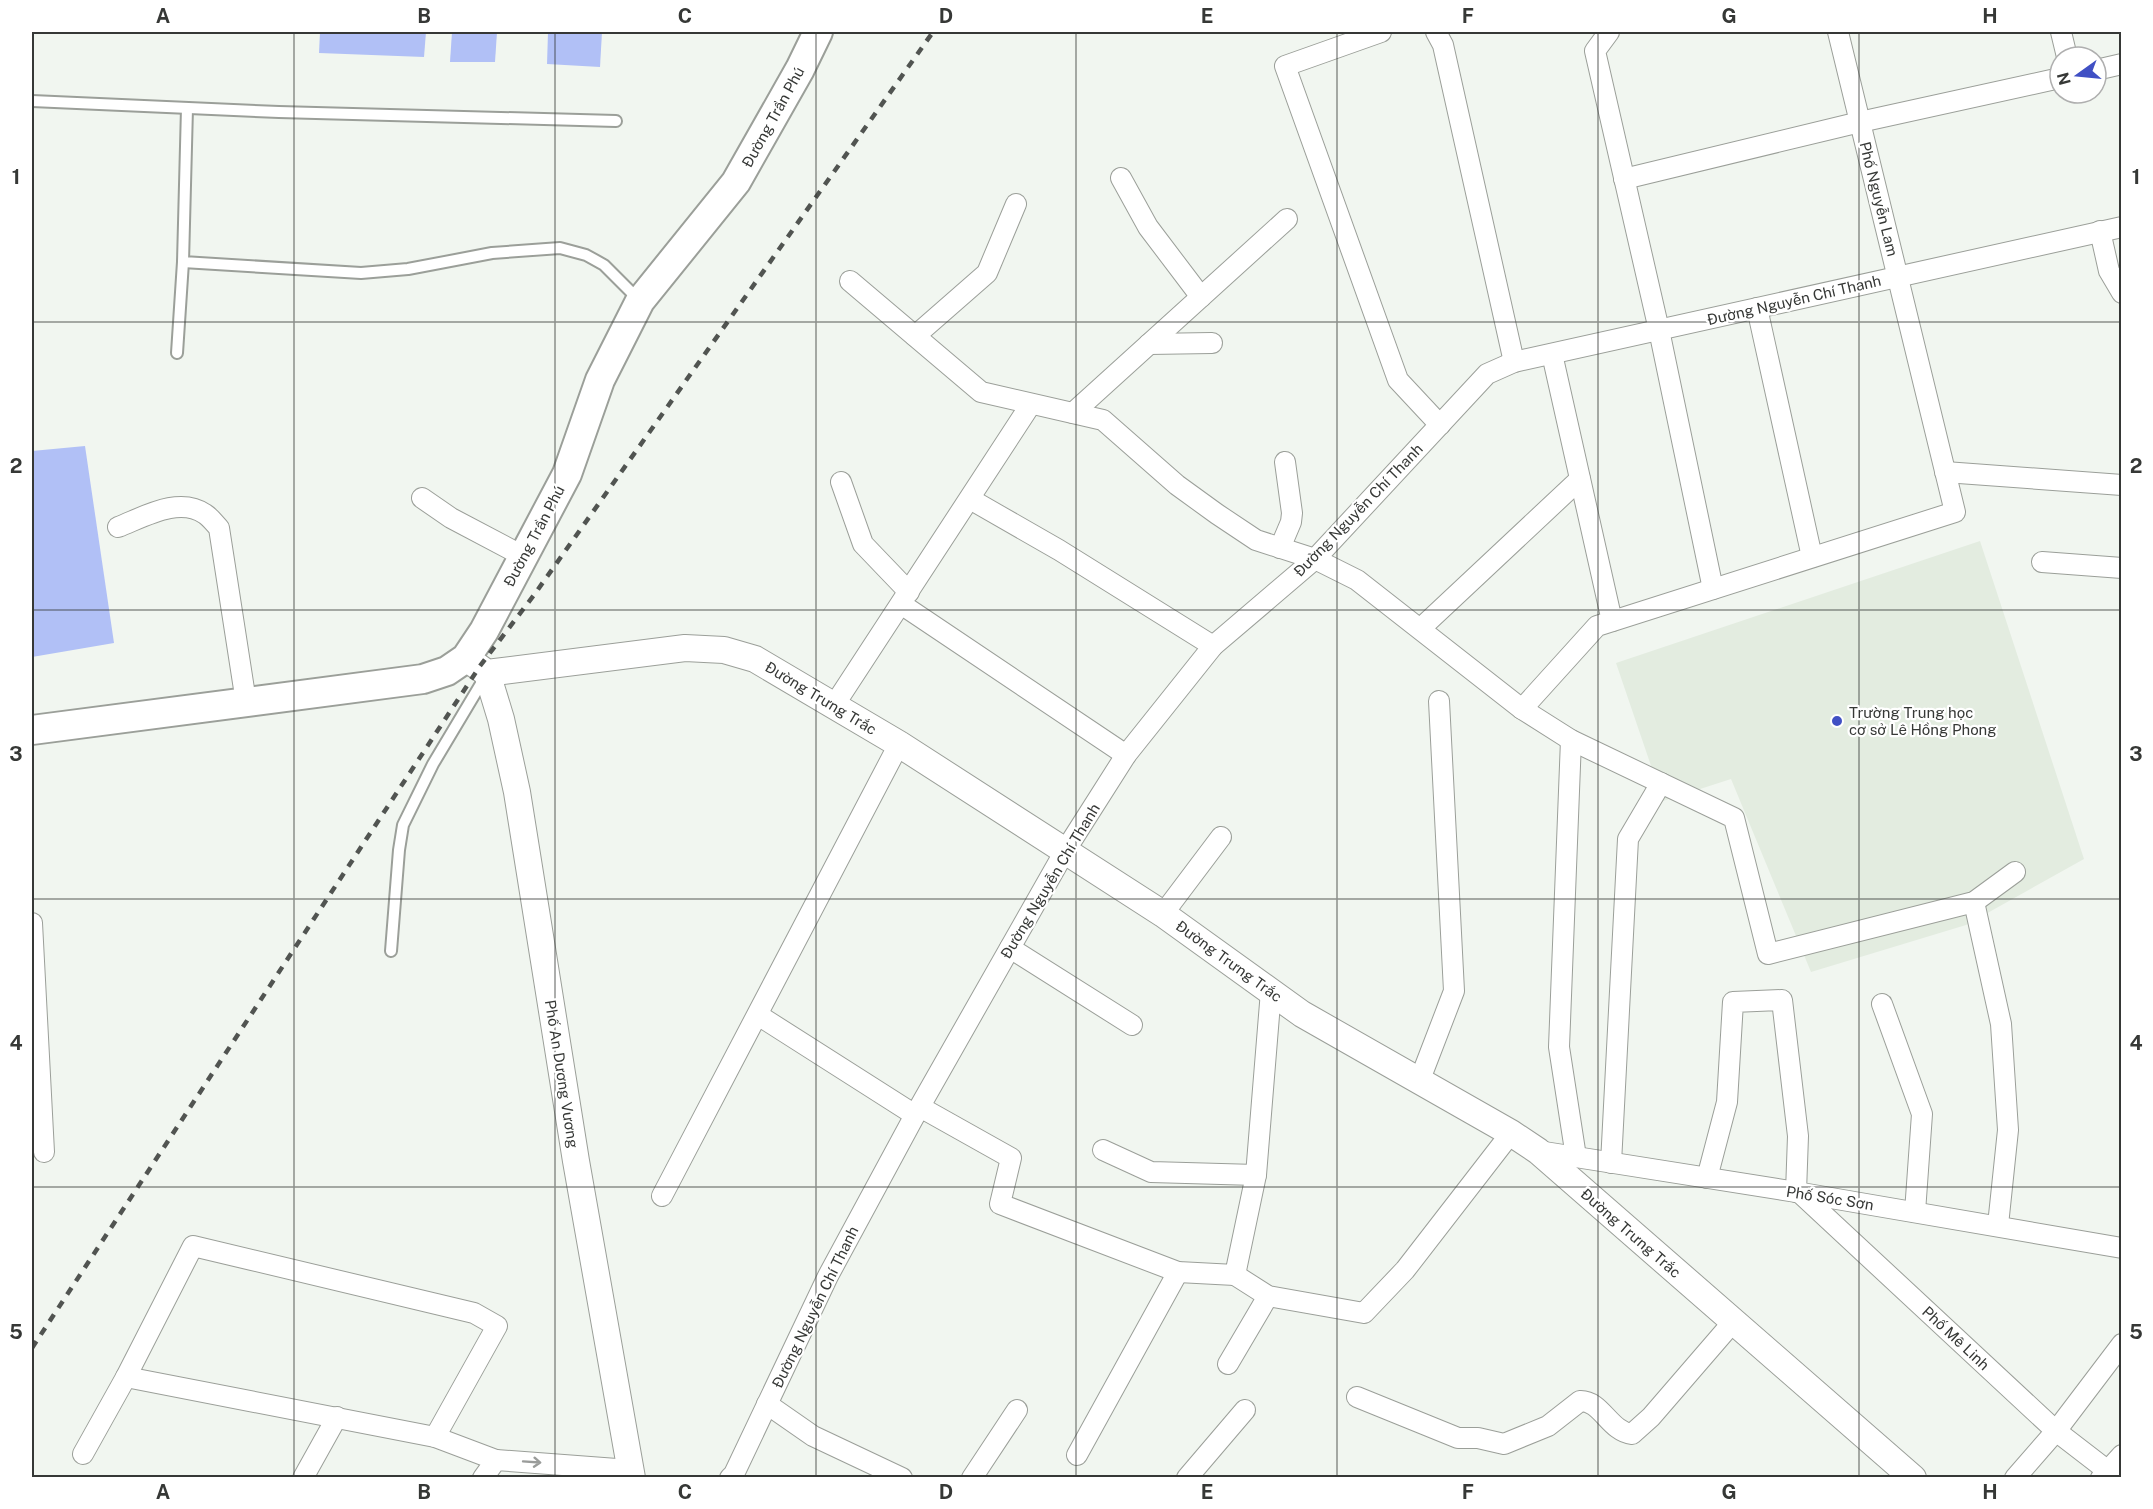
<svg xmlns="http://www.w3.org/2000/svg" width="2153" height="1509" font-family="'Public Sans',sans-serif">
	<rect width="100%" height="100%" fill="#f1f6f0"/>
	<path fill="#e3ece0" d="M 1980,541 L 2084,859 L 1966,925 L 1811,972 L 1731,779 L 1663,801 L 1616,663 Z"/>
	<g fill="#b1c0f6">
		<path d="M 320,32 L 426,32 L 424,57 L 319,53 Z"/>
		<path d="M 452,32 L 497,32 L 495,62 L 450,62 Z"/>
		<path d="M 548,32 L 602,32 L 600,67 L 547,64 Z"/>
		<path d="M 85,446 L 114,643 L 32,657 L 32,451 Z"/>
	</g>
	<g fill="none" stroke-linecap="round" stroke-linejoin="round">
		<g stroke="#9b9f99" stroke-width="14">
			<g id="service">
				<path d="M 32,101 L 279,112 L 616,121"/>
				<path d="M 187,108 L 183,262 L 361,273 L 408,269 L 492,253 L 560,248 L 586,255 L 604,265 L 640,301"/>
				<path d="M 177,353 L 183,262"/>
				<path d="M 391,951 L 399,850 L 403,825 L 433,764 L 485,677"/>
			</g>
		</g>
		<g stroke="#9b9f99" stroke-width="22">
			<g id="minor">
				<path d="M 1381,32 L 1285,66 L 1398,380 L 1440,425"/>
				<path d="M 1436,32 L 1443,45 L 1514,362"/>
				<path d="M 1609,32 L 1595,51 L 1659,330 L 1713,589"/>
				<path d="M 2061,32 L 2067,57"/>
				<path d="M 2096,70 L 2122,64"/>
				<path d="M 1121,178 L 1148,227 L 1201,297"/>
				<path d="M 1624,179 L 1860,122 L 2060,78"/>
				<path d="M 2100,231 L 2109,271 L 2122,293"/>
				<path d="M 850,281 L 981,392 L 1103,420 L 1177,485 L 1217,514 L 1256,540 L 1315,559 L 1357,580 L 1522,709 L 1571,740 L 1734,818 L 1768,954 L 1974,902 L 2015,872"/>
				<path d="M 1757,308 L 1812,557"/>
				<path d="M 915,336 L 987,273 L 1016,204"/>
				<path d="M 1149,344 L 1212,343"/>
				<path d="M 1552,354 L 1612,621"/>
				<path d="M 1073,413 L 1287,219"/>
				<path d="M 1945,472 L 2122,485"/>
				<path d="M 841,482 L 863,544 L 909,592"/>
				<path d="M 422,498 L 451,518 L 523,556"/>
				<path d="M 970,499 L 1059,550 L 1213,646"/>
				<path d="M 118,527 C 144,517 179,496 205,514 C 210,517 215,524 219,528 L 246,702"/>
				<path d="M 1280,548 L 1291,522 L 1292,513 L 1285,462"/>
				<path d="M 2042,562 L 2122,568"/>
				<path d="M 901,604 L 1126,755"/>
				<path d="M 1421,628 L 1580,479"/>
				<path d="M 833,707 L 1031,404"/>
				<path d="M 1522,709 L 1597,626 L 1955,512 L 1838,32"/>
				<path d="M 1571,740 L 1559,1047 L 1576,1157"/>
				<path d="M 1974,902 L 2001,1024 L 2008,1130 L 1998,1225"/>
				<path d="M 1163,914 L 1221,837"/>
				<path d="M 32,923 L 44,1152"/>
				<path d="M 1010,948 L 1132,1025"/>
				<path d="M 1882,1004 L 1922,1114 L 1915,1212"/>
				<path d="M 758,1015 L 915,1115"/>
				<path d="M 1419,1082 L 1454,991 L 1439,701"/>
				<path d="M 920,1107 L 1011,1158 L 1000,1204 L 1178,1272 L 1235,1275 L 1256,1175 L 1271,991"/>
				<path d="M 1103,1150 L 1151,1172 L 1256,1175"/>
				<path d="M 1538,1151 L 1796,1192 L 2122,1248"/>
				<path d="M 1611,1163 L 1628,839 L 1661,783"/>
				<path d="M 1707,1178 L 1727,1102 L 1733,1002 L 1782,1000 L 1798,1136 L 1796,1192"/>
				<path d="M 1800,1193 L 2056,1431 L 2117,1478"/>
				<path d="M 662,1196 L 899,744"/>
				<path d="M 1235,1275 L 1268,1296 L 1364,1313 L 1405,1270 L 1511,1133"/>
				<path d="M 1228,1364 L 1268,1296"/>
				<path d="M 126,1377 L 435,1437 L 496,1460"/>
				<path d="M 1357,1397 L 1458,1438 L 1478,1438 L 1504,1444 L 1548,1426 L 1580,1401 C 1601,1400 1610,1432 1632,1434 L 1651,1417 L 1733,1322"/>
				<path d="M 767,1404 L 813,1436 L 902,1478"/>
				<path d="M 83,1454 L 126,1377 L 193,1246 L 474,1313 L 497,1326 L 435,1437"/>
				<path d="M 1077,1455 L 1178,1272"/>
				<path d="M 303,1478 L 337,1417"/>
				<path d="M 483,1478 L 496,1460 L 630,1470"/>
				<path d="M 730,1478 L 734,1474 L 828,1276 L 915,1115 L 1065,851 L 1126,755 L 1213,646 L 1315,559 L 1487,374 L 1514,362 L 2122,227"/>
				<path d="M 972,1478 L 1017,1410"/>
				<path d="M 1187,1478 L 1245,1410"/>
				<path d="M 2015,1478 L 2056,1431 L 2122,1344"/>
				<path d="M 2101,1478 L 2122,1455"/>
			</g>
		</g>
		<g stroke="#9b9f99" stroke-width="28">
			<g id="tertiary">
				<path d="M 466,658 L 487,673 L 685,648 L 724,650 L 755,659 L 899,744 L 1163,914 L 1302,1014 L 1511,1133 L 1538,1151 L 1913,1478"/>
				<path d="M 487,673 L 501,719 L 517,792 L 576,1161 L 632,1478"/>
			</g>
		</g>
		<g stroke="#9b9f99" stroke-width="32">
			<path id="secondary" d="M 32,730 L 423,679 L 447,671 L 466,658 L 484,631 L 567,474 L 600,380 L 640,301 L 736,182 L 800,69 L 818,32"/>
		</g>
		<use href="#service" stroke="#fff" stroke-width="10"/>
		<use href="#minor" stroke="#fff" stroke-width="20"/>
		<use href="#tertiary" stroke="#fff" stroke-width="26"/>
		<use href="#secondary" stroke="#fff" stroke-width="28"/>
		<path stroke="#515451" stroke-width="4.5" stroke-dasharray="8 8" stroke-linecap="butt" d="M 32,1348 L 480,666 L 534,595 L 933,32"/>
	</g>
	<defs><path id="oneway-shaft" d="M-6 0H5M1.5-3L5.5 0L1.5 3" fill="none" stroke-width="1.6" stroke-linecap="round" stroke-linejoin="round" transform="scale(1.5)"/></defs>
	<use stroke="#9a9c9a" href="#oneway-shaft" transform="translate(532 1462) rotate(4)"/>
	<path fill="none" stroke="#363836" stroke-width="1.5" stroke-opacity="0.55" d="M 294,32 L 294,1478M 555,32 L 555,1478M 816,32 L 816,1478M 1076,32 L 1076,1478M 1337,32 L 1337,1478M 1598,32 L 1598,1478M 1859,32 L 1859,1478M 32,322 L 2122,322M 32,610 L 2122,610M 32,899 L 2122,899M 32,1187 L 2122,1187"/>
	<circle fill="#4050c4" stroke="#fff" stroke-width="2" cx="1837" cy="721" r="6"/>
	<g text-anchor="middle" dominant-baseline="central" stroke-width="4.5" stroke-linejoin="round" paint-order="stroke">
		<g font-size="15" fill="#363836" stroke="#fff">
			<text transform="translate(773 117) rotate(-61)">Đường Trần Phú</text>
			<text transform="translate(1879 199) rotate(76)">Phố Nguyễn Lam</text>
			<text transform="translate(1794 300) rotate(-13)">Đường Nguyễn Chí Thanh</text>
			<text transform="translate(1358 510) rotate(-46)">Đường Nguyễn Chí Thanh</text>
			<text transform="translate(534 536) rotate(-62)">Đường Trần Phú</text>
			<text transform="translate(821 698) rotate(31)">Đường Trưng Trắc</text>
			<text transform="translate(1050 881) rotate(-59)">Đường Nguyễn Chí Thanh</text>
			<text transform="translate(1229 961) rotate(36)">Đường Trưng Trắc</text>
			<text transform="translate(562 1074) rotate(81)">Phố An Dương Vương</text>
			<text transform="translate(1830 1198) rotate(9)">Phố Sóc Sơn</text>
			<text transform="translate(1631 1233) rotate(41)">Đường Trưng Trắc</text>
			<text transform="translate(815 1307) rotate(-64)">Đường Nguyễn Chí Thanh</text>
			<text transform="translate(1956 1338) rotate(43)">Phố Mê Linh</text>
		</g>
		<g font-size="15" fill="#363836" stroke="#fff" text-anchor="start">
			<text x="1849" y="712">Trường Trung học<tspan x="1849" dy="17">cơ sở Lê Hồng Phong</tspan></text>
		</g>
	</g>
	<rect width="2153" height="1509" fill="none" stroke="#ffffff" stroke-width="66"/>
	<g transform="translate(2078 75) rotate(255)"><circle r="28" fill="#ffffff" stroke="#afafaf" stroke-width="1.5"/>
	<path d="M0-4.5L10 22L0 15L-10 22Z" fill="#4050c4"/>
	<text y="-9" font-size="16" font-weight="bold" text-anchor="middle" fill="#363836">N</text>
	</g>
	<rect x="33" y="33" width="2087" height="1443" fill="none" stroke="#363836" stroke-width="2"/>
	<g font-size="20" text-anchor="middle" font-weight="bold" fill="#363836">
		<text x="163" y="23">A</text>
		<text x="424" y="23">B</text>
		<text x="685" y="23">C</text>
		<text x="946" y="23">D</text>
		<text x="1207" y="23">E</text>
		<text x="1468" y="23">F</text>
		<text x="1729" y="23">G</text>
		<text x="1990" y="23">H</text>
		<text x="16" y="184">1</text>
		<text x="2136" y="184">1</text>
		<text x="16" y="473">2</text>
		<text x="2136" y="473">2</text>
		<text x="16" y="761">3</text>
		<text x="2136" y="761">3</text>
		<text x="16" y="1050">4</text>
		<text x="2136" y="1050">4</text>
		<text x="16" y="1339">5</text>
		<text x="2136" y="1339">5</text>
		<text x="163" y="1499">A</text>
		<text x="424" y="1499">B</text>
		<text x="685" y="1499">C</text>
		<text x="946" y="1499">D</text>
		<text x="1207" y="1499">E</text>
		<text x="1468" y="1499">F</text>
		<text x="1729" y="1499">G</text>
		<text x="1990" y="1499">H</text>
	</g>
</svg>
